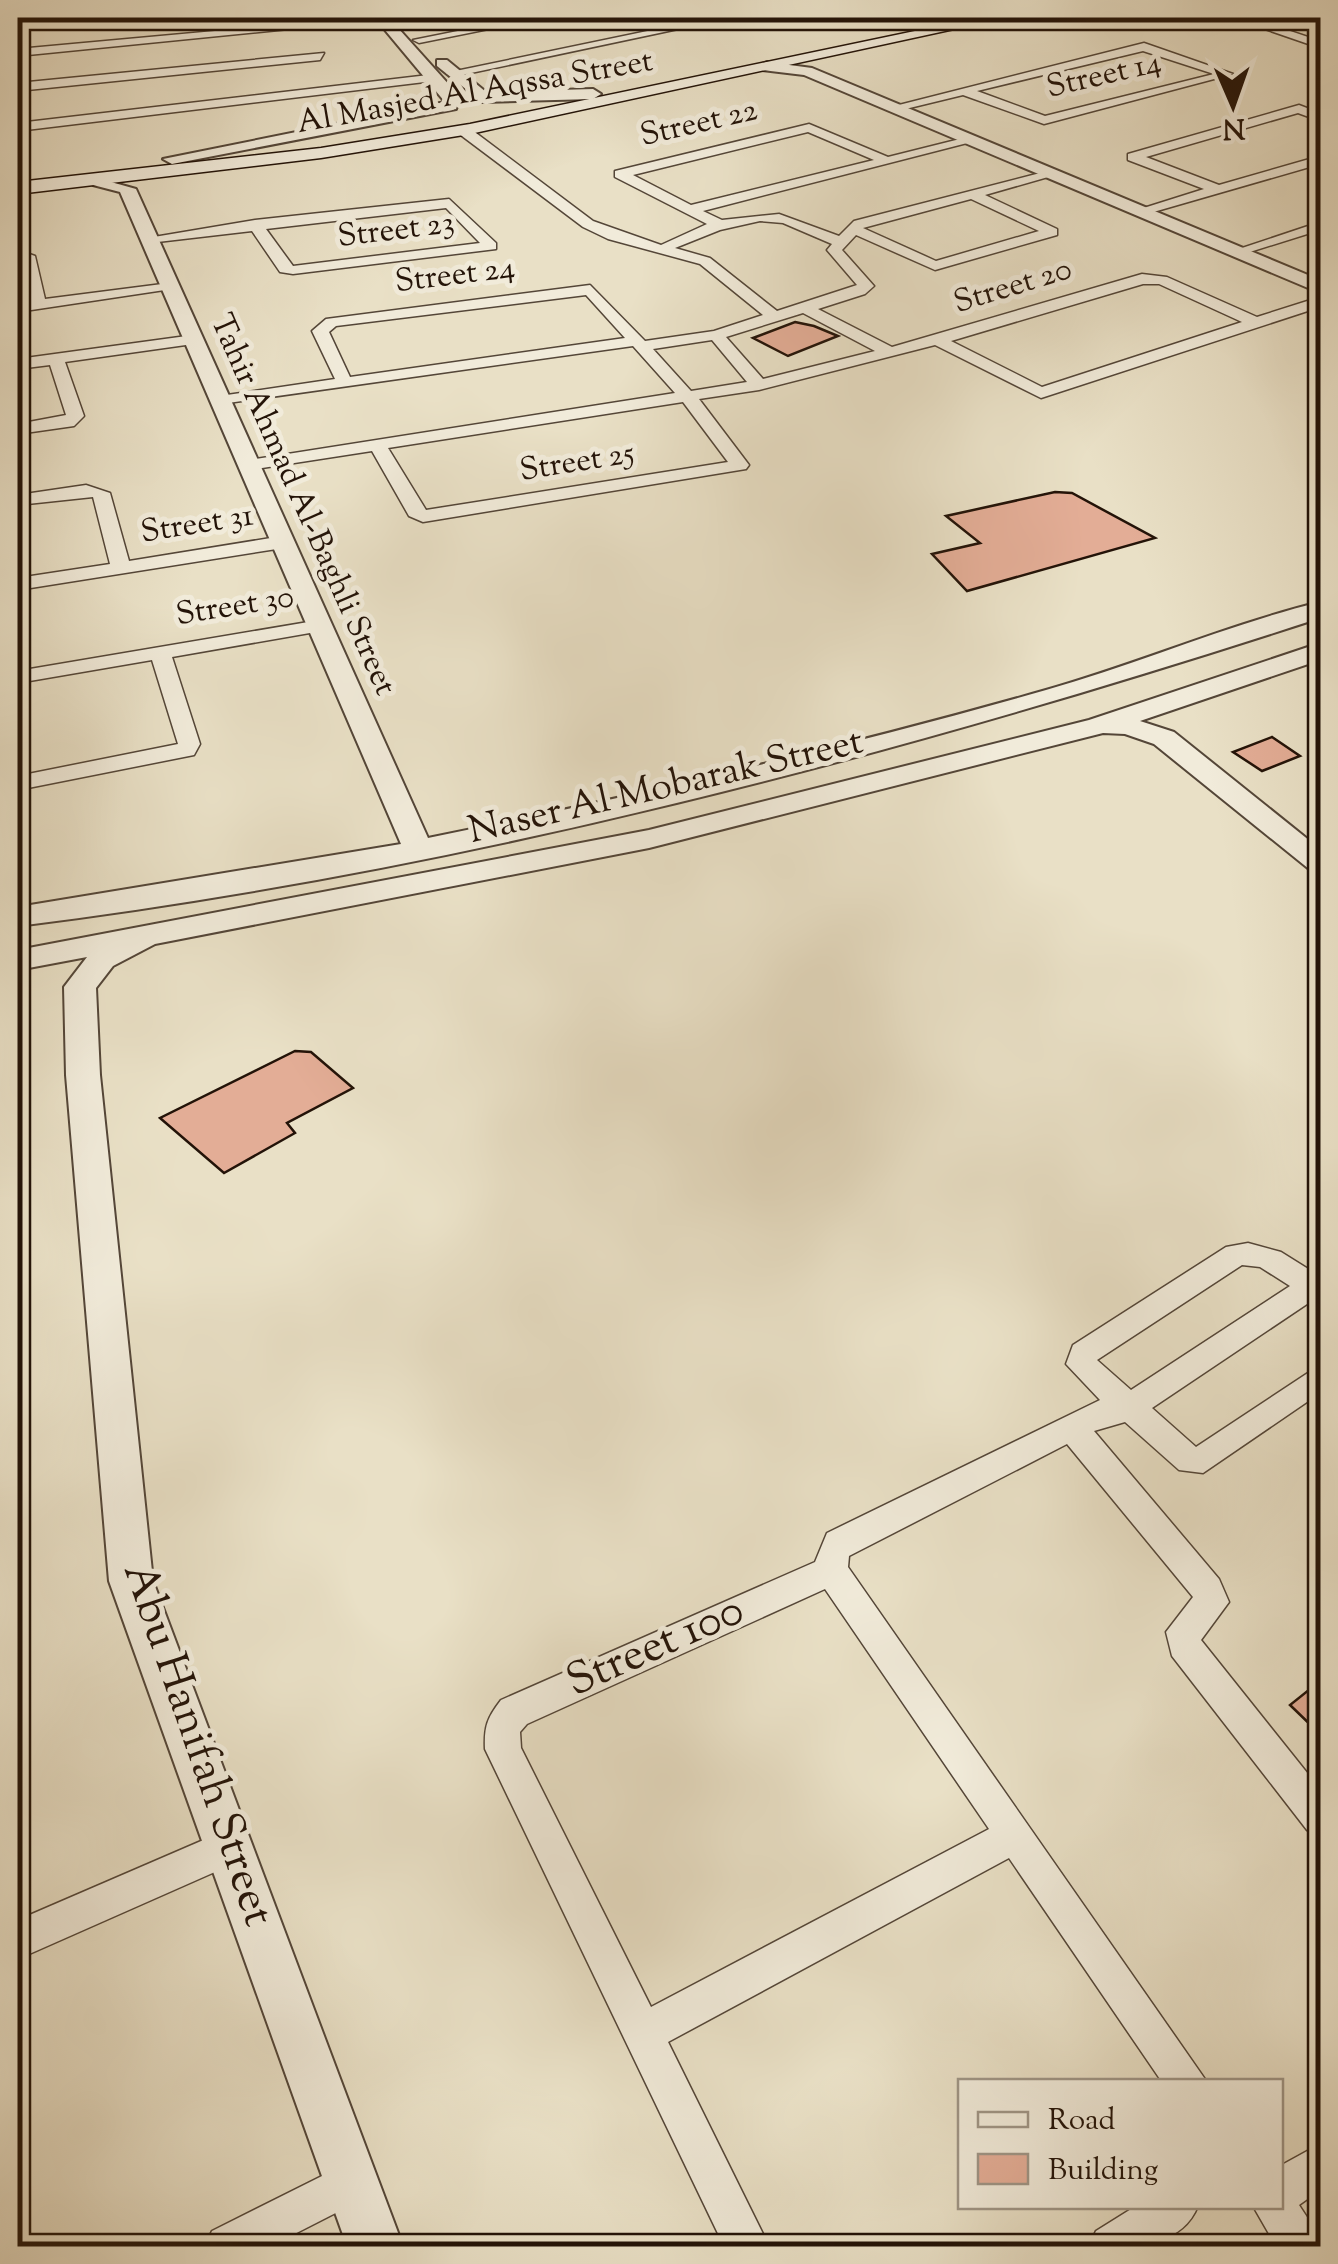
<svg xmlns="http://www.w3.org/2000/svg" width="1338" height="2264" font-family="'Sorts Mill Goudy',serif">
	<rect width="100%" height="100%" fill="#e9e0c6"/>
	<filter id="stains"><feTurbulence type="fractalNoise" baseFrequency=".002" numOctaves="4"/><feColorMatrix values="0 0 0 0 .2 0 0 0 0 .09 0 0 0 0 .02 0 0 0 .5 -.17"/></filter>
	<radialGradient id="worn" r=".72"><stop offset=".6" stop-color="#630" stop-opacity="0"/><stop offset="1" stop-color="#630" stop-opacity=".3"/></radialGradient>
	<g fill="#e3ad96" stroke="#231308" stroke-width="2.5">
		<path d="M 795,322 L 814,326 L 838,336 L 788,356 L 753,338 Z"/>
		<path d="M 1055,492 L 1072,493 L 1155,538 L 967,591 L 932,554 L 980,543 L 946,516 Z"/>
		<path d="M 1272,737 L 1300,756 L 1262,771 L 1233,752 Z"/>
		<path d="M 295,1051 L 311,1052 L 353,1088 L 287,1123 L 295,1133 L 224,1173 L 160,1118 Z"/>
		<path d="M 1320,1681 L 1320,1734 L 1290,1705 Z"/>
	</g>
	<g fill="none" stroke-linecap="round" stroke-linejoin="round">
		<g stroke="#544638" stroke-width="3">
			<g id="minor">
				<path d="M 522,18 L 544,18 L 419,43 L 413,40 Z"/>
				<path d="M 710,18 L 730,18 L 452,77 L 446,73 Z"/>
				<path d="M 1257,20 L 1320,41 L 1320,48 L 1253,25 Z"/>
				<path d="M 303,23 L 299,28 L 18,56 L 18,49 Z"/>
				<path d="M 1144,43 L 1233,74 L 1044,124 L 963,95 L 893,112 L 887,108 ZM 1143,51 L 1214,74 L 1045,116 L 977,91 Z"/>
				<path d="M 324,53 L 320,60 L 18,91 L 18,83 Z"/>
				<path d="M 437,74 L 433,81 L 18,131 L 18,123 Z"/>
				<path d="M 1299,105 L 1320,113 L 1320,121 L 1298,113 L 1146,157 L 1219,185 L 1320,156 L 1320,164 L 1143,215 L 1131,212 L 1204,189 L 1128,160 L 1128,154 Z"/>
				<path d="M 809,124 L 888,157 L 968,137 L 975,141 L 703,211 L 722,220 L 779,214 L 839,236 L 854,221 L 1048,171 L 1055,175 L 985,195 L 1057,229 L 1057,235 L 935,270 L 856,235 L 842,250 L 874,286 L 865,294 L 818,309 L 892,347 L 1142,274 L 1167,277 L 1257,317 L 1320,297 L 1320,307 L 1041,398 L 935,345 L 759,390 L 699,399 L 749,465 L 746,469 L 423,522 L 409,516 L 372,451 L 249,470 L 240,465 L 249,460 L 675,393 L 633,346 L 214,405 L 214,397 L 220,396 L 335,379 L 312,331 L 326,319 L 590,285 L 645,341 L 714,331 L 763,315 L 700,264 L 608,239 L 583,227 L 458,133 L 458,127 L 468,127 L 593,221 L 661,245 L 707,224 L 615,177 L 615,171 ZM 808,132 L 874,160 L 691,205 L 633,175 ZM 971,199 L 1039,231 L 936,261 L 863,228 ZM 760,221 L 783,223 L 832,244 L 827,250 L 857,285 L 777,311 L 710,258 L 675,248 L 720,230 ZM 1143,284 L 1159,284 L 1242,322 L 1042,387 L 951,341 ZM 586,295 L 625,338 L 350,377 L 329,332 L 336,326 ZM 803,313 L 875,351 L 763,379 L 726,337 ZM 712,340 L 747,382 L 691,391 L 653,349 ZM 683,402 L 728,462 L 426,510 L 388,448 Z"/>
				<path d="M 449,199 L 496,243 L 496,249 L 293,274 L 280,272 L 252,231 L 149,243 L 142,239 L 255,220 ZM 446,208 L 480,243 L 293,266 L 266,229 Z"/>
				<path d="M 1320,222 L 1320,230 L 1237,256 L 1230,252 Z"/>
				<path d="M 18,250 L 35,256 L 45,299 L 170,283 L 178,288 L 18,312 L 18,302 L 30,301 Z"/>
				<path d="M 194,335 L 202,340 L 200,343 L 65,362 L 84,416 L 74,426 L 18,434 L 18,424 L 66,415 L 50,365 L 18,369 L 18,359 Z"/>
				<path d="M 86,485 L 110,493 L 129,561 L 283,536 L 292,542 L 283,548 L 18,590 L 18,578 L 110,564 L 93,497 L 18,505 L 18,495 Z"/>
				<path d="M 320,620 L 330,626 L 327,630 L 172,657 L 200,744 L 194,755 L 18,790 L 18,776 L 178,744 L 152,660 L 18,683 L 18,671 Z"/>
				<path d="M 1248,1243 L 1281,1252 L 1313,1272 L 1320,1270 L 1320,1305 L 1310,1302 L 1152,1408 L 1196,1447 L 1320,1365 L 1320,1393 L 1203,1473 L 1179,1470 L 1125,1422 L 1094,1431 L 1219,1579 L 1229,1602 L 1201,1640 L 1320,1789 L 1320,1835 L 1307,1830 L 1172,1656 L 1166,1632 L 1193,1597 L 1067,1444 L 849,1556 L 848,1567 L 1207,2082 L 1162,2082 L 1009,1858 L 668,2042 L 769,2246 L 724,2246 L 485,1749 C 484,1727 487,1718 501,1700 L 815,1562 L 827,1533 L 1100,1400 L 1066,1364 L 1073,1345 L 1226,1247 ZM 1242,1265 L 1260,1267 L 1290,1286 L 1131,1390 L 1097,1360 ZM 825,1589 L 989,1829 L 651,2007 L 521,1748 L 520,1732 L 527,1724 Z"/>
				<path d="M 229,1829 L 242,1834 L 248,1847 L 242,1860 L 18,1959 L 18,1920 Z"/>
				<path d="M 1320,2144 L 1320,2190 L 1299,2205 L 1316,2231 L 1320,2246 L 1276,2246 L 1253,2206 L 1280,2206 L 1280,2166 Z"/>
				<path d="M 352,2161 L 367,2167 L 373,2182 L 367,2197 L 271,2246 L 205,2246 L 212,2231 Z"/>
				<path d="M 1136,2206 L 1198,2206 C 1180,2250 1129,2246 1089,2246 L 1096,2231 Z"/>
			</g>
		</g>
		<g stroke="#544638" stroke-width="4">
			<g id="tertiary">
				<path d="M 375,18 L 389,18 L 460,97 L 456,109 L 172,164 L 163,159 L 445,102 Z"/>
				<path d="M 437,60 L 447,60 L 486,92 L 593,89 L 601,94 L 593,99 L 482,102 L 437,66 Z"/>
				<path d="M 767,62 L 812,68 L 1320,280 L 1320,293 L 804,75 L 762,70 L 762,64 Z"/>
				<path d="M 93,177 L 136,189 L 428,838 C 636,796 842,748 1046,690 C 1138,664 1227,625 1320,602 L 1320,618 C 897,756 461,871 18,926 L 18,907 L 401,844 L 120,192 L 93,185 Z"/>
				<path d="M 1320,643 L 1320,660 L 1140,721 L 1174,732 L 1320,849 L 1320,872 L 1309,869 L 1154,744 L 1125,734 L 1103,733 L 649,848 L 155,944 L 113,966 L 96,988 L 100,1075 L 153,1581 L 403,2246 L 347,2246 L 109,1581 L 66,1075 L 64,987 L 87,957 L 18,970 L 18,950 L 649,830 L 1089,720 Z"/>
			</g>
		</g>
		<g stroke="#231308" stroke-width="3">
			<path id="secondary" d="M 977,18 L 1005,18 L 470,134 L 321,158 L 18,194 L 18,182 L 321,148 L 470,124 Z"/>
		</g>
		<use href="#minor" fill="#f1ebda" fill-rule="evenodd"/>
		<use href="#tertiary" fill="#f1ebda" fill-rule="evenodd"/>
		<use href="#secondary" fill="#f1ebda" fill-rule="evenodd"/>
	</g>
	<g text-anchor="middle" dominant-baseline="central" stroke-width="10" stroke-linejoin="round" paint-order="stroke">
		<g font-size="32" fill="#231308" stroke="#f1ebda">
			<text transform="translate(1104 76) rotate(-13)">Street 14</text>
			<text transform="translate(475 93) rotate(-10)">Al Masjed Al Aqssa Street</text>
			<text transform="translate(699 124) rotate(-13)">Street 22</text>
			<text transform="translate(396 231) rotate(-7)">Street 23</text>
			<text transform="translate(455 276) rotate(-7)">Street 24</text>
			<text transform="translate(1013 287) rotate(-17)">Street 20</text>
			<text transform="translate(577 463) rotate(-9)">Street 25</text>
			<text transform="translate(302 505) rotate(66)">Tahir Ahmad Al-Baghli Street</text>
			<text transform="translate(197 525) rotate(-9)">Street 31</text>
			<text transform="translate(235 607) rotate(-9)">Street 30</text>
		</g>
		<g font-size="38" fill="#231308" stroke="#f1ebda">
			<text transform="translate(666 788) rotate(-13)">Naser Al Mobarak Street</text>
		</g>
		<g font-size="45" fill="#231308" stroke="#f1ebda">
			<text transform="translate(656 1648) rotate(-24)">Street 100</text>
			<text transform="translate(196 1745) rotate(71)">Abu Hanifah Street</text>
		</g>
	</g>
	<rect width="1338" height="2264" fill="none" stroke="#e9e0c6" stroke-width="60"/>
	<rect x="20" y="20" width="1298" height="2224" fill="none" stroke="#231308" stroke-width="5"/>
	<rect x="30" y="30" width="1278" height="2204" fill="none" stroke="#231308" stroke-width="2.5"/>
	<rect x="958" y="2079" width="325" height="130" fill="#f1ebda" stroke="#9f9586" stroke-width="2.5"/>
	<rect x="978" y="2112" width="50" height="15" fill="#f1ebda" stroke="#9f9586" stroke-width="2.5"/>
	<text x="1048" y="2129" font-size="30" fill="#231308">Road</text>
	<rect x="978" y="2154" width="50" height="30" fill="#e3ad96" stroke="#9f9586" stroke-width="2.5"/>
	<text x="1048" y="2179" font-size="30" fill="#231308">Building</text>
	<g transform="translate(1233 105) rotate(178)" stroke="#f1ebda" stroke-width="8" paint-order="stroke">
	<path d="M0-8L18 38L0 25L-18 38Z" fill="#231308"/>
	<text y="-15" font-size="28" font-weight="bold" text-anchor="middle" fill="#231308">N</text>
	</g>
	<rect width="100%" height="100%" filter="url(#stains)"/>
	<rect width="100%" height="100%" fill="url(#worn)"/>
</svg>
